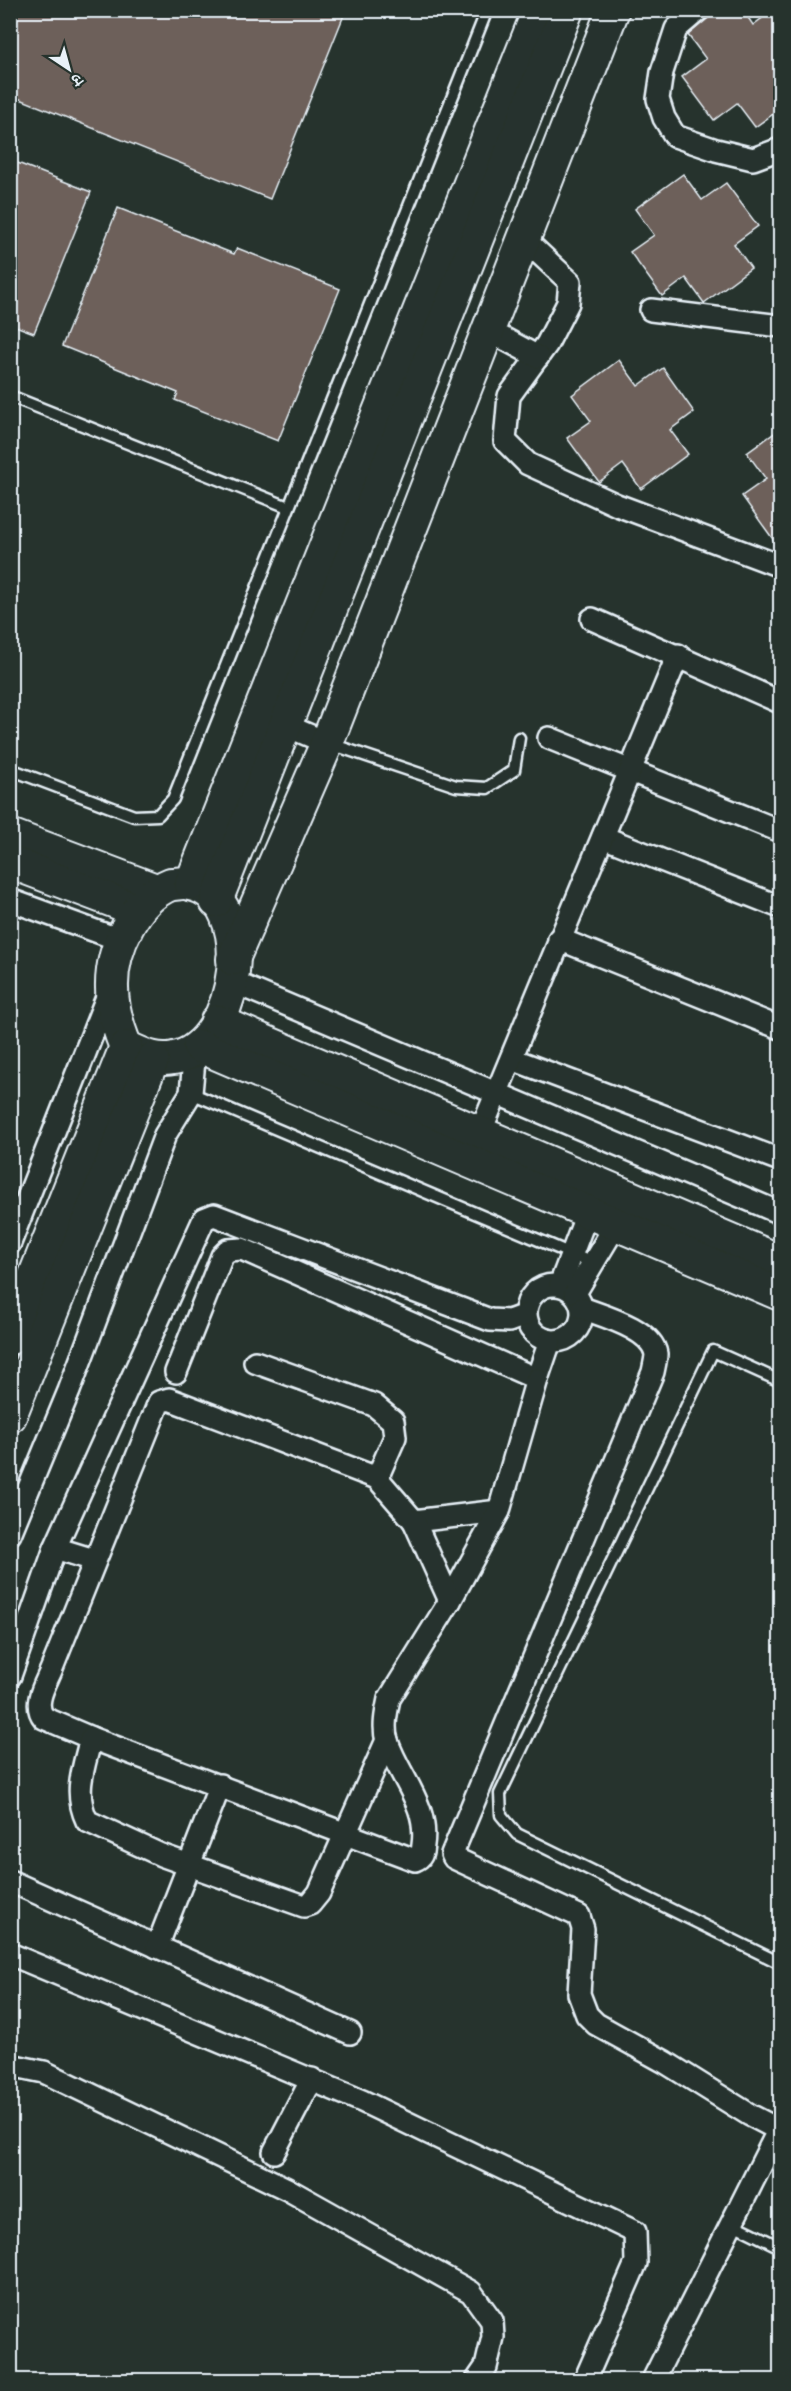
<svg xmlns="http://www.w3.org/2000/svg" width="791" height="2391" font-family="Dekko,'Playpen Sans Deva',sans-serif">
	<rect width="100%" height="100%" fill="#26332d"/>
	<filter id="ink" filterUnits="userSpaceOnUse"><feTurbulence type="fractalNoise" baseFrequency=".0167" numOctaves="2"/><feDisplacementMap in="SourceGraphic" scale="12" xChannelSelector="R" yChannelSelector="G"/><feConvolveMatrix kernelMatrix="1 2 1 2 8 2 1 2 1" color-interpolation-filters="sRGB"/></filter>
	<g filter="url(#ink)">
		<g fill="#6d615a" stroke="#e8f1f8" stroke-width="1.5">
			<path d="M 10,10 L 346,10 L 270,199 L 10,95 Z"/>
			<path d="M 718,10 L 743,10 L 753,25 L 773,10 L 780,10 L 780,109 L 755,127 L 737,103 L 714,120 L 682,77 L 706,59 L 688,35 Z"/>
			<path d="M 10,160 L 91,192 L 34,333 L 10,324 Z"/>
			<path d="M 683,174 L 702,200 L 726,183 L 758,226 L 734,244 L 751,268 L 704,303 L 686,278 L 662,296 L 630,252 L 654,235 L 635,209 Z"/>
			<path d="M 118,208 L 234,254 L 237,248 L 340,289 L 278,441 L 175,400 L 178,393 L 62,346 Z"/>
			<path d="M 619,360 L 638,386 L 663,368 L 694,412 L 670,430 L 688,454 L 641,489 L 623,464 L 599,482 L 567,438 L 591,421 L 572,395 Z"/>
			<path d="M 780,429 L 780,549 L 742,496 L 766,479 L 747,453 Z"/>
		</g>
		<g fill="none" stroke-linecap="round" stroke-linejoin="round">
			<g stroke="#e8f1f8" stroke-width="15">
				<g id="lane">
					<path d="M 10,396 L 288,507"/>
					<path d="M 331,744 L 456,786 L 487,788 L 514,770 L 519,738"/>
					<path d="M 10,769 L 134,816 L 158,815 L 173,799 L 487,10"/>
					<path d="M 191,1093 L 593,1263"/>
					<path d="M 780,1381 L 713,1351 L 500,1794 L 501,1815 L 517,1834 L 780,1963"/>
					<path d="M 733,2224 L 780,2247"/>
				</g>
			</g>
			<g stroke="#e8f1f8" stroke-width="26">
				<g id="street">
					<path d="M 698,10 L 676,29 L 662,72 L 658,99 L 664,118 L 675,136 L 716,150 L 753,159 L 780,149"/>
					<path d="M 524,239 L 570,282 L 568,303 L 547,344 L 509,396 L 505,441 L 528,464 L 617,505 L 780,566"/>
					<path d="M 651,310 L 780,326"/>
					<path d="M 488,330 L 538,357"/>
					<path d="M 592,619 L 780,702"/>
					<path d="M 285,725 L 327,743"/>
					<path d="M 549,738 L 780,831"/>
					<path d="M 603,837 L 780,907"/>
					<path d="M 10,900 L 123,941"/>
					<path d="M 559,939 L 780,1028"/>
					<path d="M 233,982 L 780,1213"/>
					<path d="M 512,1059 L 780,1160"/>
					<path d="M 480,1133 L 678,655"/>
					<path d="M 10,1243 L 109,992"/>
					<circle cx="554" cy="1313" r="28"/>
					<path d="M 560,1285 L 588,1211"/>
					<path d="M 575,1293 L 617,1223"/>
					<path d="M 582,1308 C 603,1316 652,1329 656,1354 C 656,1359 654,1367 653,1372 L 452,1854 L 454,1858 L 579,1916 L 583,1929 L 579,1994 L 587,2015 L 596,2024 L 665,2062 L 750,2115 L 779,2130"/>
					<path d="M 255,1362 L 374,1405 L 393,1421 L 395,1437 L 377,1478 L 414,1521 L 499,1511"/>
					<path d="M 176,1372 L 222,1256 L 228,1250 L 242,1249 L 537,1379 L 550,1341"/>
					<path d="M 377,1478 L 169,1399 L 159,1402 L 52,1668 C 46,1683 32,1704 44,1718 L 91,1738 L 415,1860 C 423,1857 422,1852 423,1845 C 429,1805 399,1777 387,1741 C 383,1728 386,1713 389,1699 L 450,1601 L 499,1511 L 537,1379"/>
					<path d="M 414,1521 L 450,1601"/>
					<path d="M 10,1534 L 69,1391 L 165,1135 L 191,1093 L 195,1049"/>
					<path d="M 55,1548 L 94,1560"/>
					<path d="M 10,1676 L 55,1548 L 204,1219 L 214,1215 L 490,1320 L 509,1321 L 525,1315"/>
					<path d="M 91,1738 C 84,1767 73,1792 87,1821 L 161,1855 L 304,1906 L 310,1904 L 319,1893 L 387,1740"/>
					<path d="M 10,1881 L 350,2033"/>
					<path d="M 157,1947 L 220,1785"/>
					<path d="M 10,1954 L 362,2101 L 635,2232 L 636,2263 L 585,2380"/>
					<path d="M 10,2065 L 44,2072 L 287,2189 L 471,2292 L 492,2321 L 493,2337 L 486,2367 L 477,2380"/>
					<path d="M 274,2152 L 312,2079"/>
					<path d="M 653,2380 L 780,2127"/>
				</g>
			</g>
			<g stroke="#e8f1f8" stroke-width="36">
				<g id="secondary">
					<path d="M 10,835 L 156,890"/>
					<path d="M 10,862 L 137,910"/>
					<path d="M 171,884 C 177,884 184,882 190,884 C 259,897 241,1046 174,1058 C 156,1062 142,1054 126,1047 C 118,1028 112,1009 112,988 C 111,949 135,898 171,884 Z"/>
					<path d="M 191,884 L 539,10"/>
					<path d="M 216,901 L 567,10"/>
					<path d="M 233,959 L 327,743 L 613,10"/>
					<path d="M 217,1021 L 780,1261"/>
					<path d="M 199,1046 L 780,1294"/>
					<path d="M 10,1338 L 126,1047"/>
					<path d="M 10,1416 L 153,1059"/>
				</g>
			</g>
			<use href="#lane" stroke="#26332d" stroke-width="10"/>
			<use href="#street" stroke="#26332d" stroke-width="21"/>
			<use href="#secondary" stroke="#26332d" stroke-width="32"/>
		</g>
	</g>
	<rect width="791" height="2391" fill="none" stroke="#26332d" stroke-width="36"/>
	<rect x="18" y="18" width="755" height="2355" fill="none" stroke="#e8f1f8" stroke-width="2" filter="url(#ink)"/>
	<g transform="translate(69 69) rotate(144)" stroke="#26332d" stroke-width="4.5" paint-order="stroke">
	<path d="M0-4.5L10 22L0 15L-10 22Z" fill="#e8f1f8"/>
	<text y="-9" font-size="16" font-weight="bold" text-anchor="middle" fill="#e8f1f8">उ</text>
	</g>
</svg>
